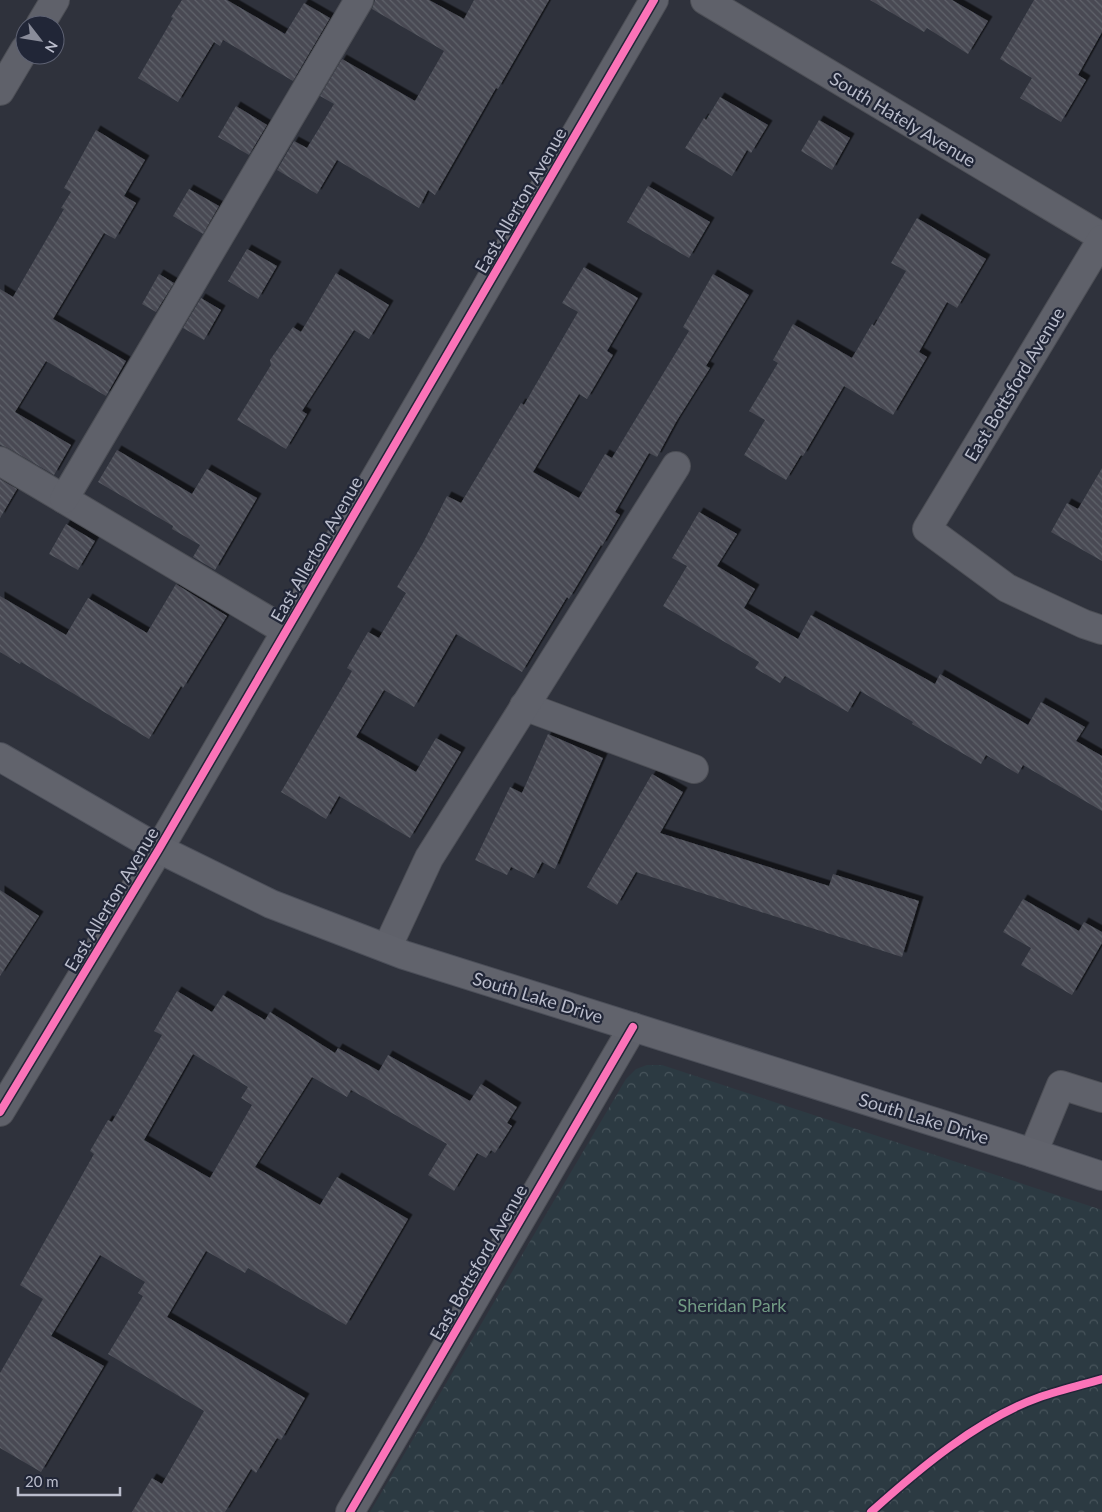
<svg xmlns="http://www.w3.org/2000/svg" width="1102" height="1512" font-family="Lato,sans-serif">
	<defs>
		<pattern id="forest-crowns" width="20" height="18" patternUnits="userSpaceOnUse" patternTransform="scale(1.25)"><rect width="20" height="18" fill="#2c3a42"/><path d="M2 6a3 3 0 1 1 6 0M12 15a3 3 0 1 1 6 0" fill="none" stroke="#48555c"/></pattern>
		<pattern id="building-back-hatch" width="6" height="6" patternUnits="userSpaceOnUse" patternTransform="scale(1.25)"><rect width="6" height="6" fill="#484a53"/><path d="M-1 5l2 2M0 0l6 6M5-1l2 2" fill="none" stroke="#60626b"/></pattern>
		<filter id="shadow"><feDropShadow dx="4.5" dy="-4.5" stdDeviation="0" flood-color="#0009"/></filter>
	</defs>
	<rect width="100%" height="100%" fill="#2f323c"/>
	<path fill="url(#forest-crowns)" d="M 647,1065 L 662,1065 L 1102,1210 L 1102,1512 L 370,1512 L 626,1079 L 636,1069 Z"/>
	<g fill="url(#building-back-hatch)" fill-rule="evenodd" filter="url(#shadow)">
		<path d="M 182,0 L 227,0 L 285,34 L 304,3 L 330,18 L 293,81 L 223,40 L 220,46 L 214,42 L 178,102 L 138,78 L 173,18 L 171,17 Z"/>
		<path d="M 375,0 L 429,0 L 464,19 L 474,0 L 549,0 L 498,89 L 496,88 L 435,195 L 428,190 L 419,208 L 337,160 L 317,194 L 277,170 L 294,141 L 307,148 L 334,104 L 320,96 L 342,59 L 415,101 L 444,51 L 372,9 Z"/>
		<path d="M 870,0 L 952,0 L 988,21 L 968,54 L 927,28 L 924,32 Z"/>
		<path d="M 1034,0 L 1102,0 L 1102,32 L 1078,75 L 1086,80 L 1061,122 L 1020,98 L 1032,78 L 1000,59 Z"/>
		<path d="M 720,97 L 768,125 L 751,153 L 747,150 L 732,176 L 685,148 L 704,118 L 706,120 Z"/>
		<path d="M 236,106 L 267,125 L 249,155 L 218,137 Z"/>
		<path d="M 819,120 L 850,138 L 832,170 L 801,151 Z"/>
		<path d="M 96,130 L 145,160 L 124,196 L 136,203 L 115,239 L 104,233 L 53,319 L 126,361 L 106,396 L 46,361 L 15,412 L 71,445 L 54,475 L 8,448 L 0,445 L 0,289 L 13,297 L 64,209 L 61,208 L 71,192 L 64,188 Z"/>
		<path d="M 648,186 L 710,222 L 689,258 L 627,222 Z"/>
		<path d="M 189,189 L 219,206 L 203,234 L 173,216 Z"/>
		<path d="M 917,218 L 986,259 L 957,308 L 947,302 L 919,352 L 927,357 L 893,415 L 844,386 L 803,456 L 801,455 L 786,480 L 744,455 L 765,420 L 749,411 L 778,363 L 773,360 L 793,324 L 852,358 L 872,324 L 874,326 L 906,271 L 891,263 Z"/>
		<path d="M 247,249 L 277,266 L 258,299 L 228,281 Z"/>
		<path d="M 584,267 L 638,298 L 607,351 L 613,355 L 587,399 L 579,394 L 533,472 L 579,498 L 605,454 L 612,458 L 689,331 L 683,327 L 713,274 L 749,295 L 706,366 L 710,368 L 676,422 L 657,457 L 649,453 L 615,512 L 620,515 L 602,546 L 601,545 L 569,599 L 567,597 L 522,672 L 456,634 L 414,707 L 384,690 L 356,737 L 416,772 L 436,738 L 461,752 L 410,838 L 339,796 L 326,819 L 281,792 L 352,671 L 347,668 L 368,632 L 379,638 L 406,593 L 397,587 L 423,543 L 447,496 L 461,503 L 521,403 L 524,405 L 532,391 L 578,312 L 562,303 Z"/>
		<path d="M 336,273 L 389,305 L 369,339 L 354,330 L 302,411 L 307,414 L 286,449 L 237,420 L 271,365 L 270,360 L 293,327 L 301,332 Z"/>
		<path d="M 159,274 L 174,283 L 156,312 L 142,304 Z"/>
		<path d="M 201,298 L 221,310 L 204,340 L 183,328 Z"/>
		<path d="M 117,450 L 192,494 L 207,469 L 257,498 L 215,570 L 193,557 L 200,545 L 172,529 L 173,526 L 98,482 Z"/>
		<path d="M 1102,468 L 1102,561 L 1051,532 L 1067,503 L 1078,509 Z"/>
		<path d="M 0,479 L 17,489 L 0,518 Z"/>
		<path d="M 699,512 L 737,534 L 717,566 L 755,589 L 744,608 L 798,639 L 811,615 L 935,684 L 940,674 L 1028,725 L 1041,702 L 1085,727 L 1076,741 L 1102,756 L 1102,811 L 1023,765 L 1018,774 L 986,755 L 981,764 L 912,724 L 913,722 L 860,691 L 848,712 L 785,676 L 780,683 L 755,668 L 759,662 L 663,606 L 687,566 L 672,558 Z"/>
		<path d="M 66,524 L 95,541 L 78,570 L 49,554 Z"/>
		<path d="M 176,584 L 227,616 L 183,688 L 181,686 L 149,739 L 21,662 L 20,664 L 0,652 L 0,596 L 66,635 L 88,598 L 147,633 Z"/>
		<path d="M 548,734 L 603,758 L 555,869 L 542,862 L 534,878 L 511,867 L 507,875 L 475,860 L 510,787 L 522,793 Z"/>
		<path d="M 652,774 L 683,792 L 660,833 L 829,886 L 833,874 L 919,901 L 902,957 L 636,872 L 617,905 L 587,887 Z"/>
		<path d="M 0,890 L 39,916 L 0,976 Z"/>
		<path d="M 1023,899 L 1079,931 L 1084,922 L 1102,932 L 1102,943 L 1072,995 L 1021,965 L 1031,948 L 1003,932 Z"/>
		<path d="M 177,991 L 212,1012 L 223,995 L 265,1020 L 270,1012 L 335,1053 L 338,1048 L 379,1071 L 388,1055 L 470,1101 L 481,1084 L 517,1107 L 507,1123 L 512,1126 L 495,1153 L 491,1150 L 486,1158 L 477,1153 L 454,1191 L 428,1175 L 447,1144 L 351,1090 L 347,1097 L 312,1077 L 255,1167 L 320,1205 L 337,1177 L 408,1219 L 346,1325 L 248,1268 L 245,1273 L 206,1251 L 167,1317 L 305,1398 L 281,1440 L 277,1438 L 256,1473 L 251,1469 L 225,1512 L 132,1512 L 152,1478 L 162,1484 L 204,1411 L 108,1354 L 143,1296 L 138,1293 L 145,1282 L 100,1255 L 51,1336 L 104,1366 L 41,1472 L 0,1448 L 0,1373 L 43,1299 L 20,1285 L 94,1154 L 90,1151 L 108,1120 L 112,1122 L 162,1035 L 154,1031 ZM 193,1054 L 248,1087 L 241,1098 L 252,1105 L 210,1178 L 144,1140 Z"/>
	</g>
	<g fill="none" stroke-linecap="round" stroke-linejoin="round">
		<g stroke="#4d4f56" stroke-width="30">
			<g id="minor">
				<path d="M 705,0 L 1102,237"/>
				<path d="M 40,25 L 55,0"/>
				<path d="M 0,91 L 25,49"/>
				<path d="M 1102,239 L 927,529 L 1007,588 L 1084,624 L 1102,630"/>
				<path d="M 0,461 L 286,631"/>
				<path d="M 64,499 L 359,0"/>
				<path d="M 524,706 L 694,769"/>
				<path d="M 387,948 L 429,858 L 676,466"/>
				<path d="M 0,1112 L 159,849 L 654,0"/>
				<path d="M 1033,1153 L 1061,1085 L 1102,1098"/>
				<path d="M 350,1512 L 633,1027"/>
			</g>
		</g>
		<g stroke="#4c4f59" stroke-width="30">
			<path id="major" d="M 0,757 L 159,849 L 271,904 L 404,955 L 1033,1153 L 1102,1176"/>
		</g>
		<use href="#minor" stroke="#5f616a" stroke-width="28"/>
		<use href="#major" stroke="#61636c" stroke-width="28"/>
		<g stroke="#212637" stroke-width="11">
			<g id="cycleway">
				<path d="M 0,1112 L 159,849 L 654,0"/>
				<path d="M 350,1512 L 633,1027"/>
				<path d="M 871,1512 C 919,1469 978,1419 1040,1397 C 1060,1390 1081,1385 1102,1379"/>
			</g>
		</g>
		<use href="#cycleway" stroke="#fb73b8" stroke-width="8"/>
	</g>
	<g text-anchor="middle" dominant-baseline="central" stroke-width="4.5" stroke-linejoin="round" paint-order="stroke">
		<g font-size="18" fill="#babdcc" stroke="#212637">
			<text transform="translate(903 119) rotate(31)">South Hately Avenue</text>
			<text transform="translate(520 200) rotate(-60)">East Allerton Avenue</text>
			<text transform="translate(1014 384) rotate(-59)">East Bottsford Avenue</text>
			<text transform="translate(316 549) rotate(-60)">East Allerton Avenue</text>
			<text transform="translate(111 899) rotate(-59)">East Allerton Avenue</text>
			<text transform="translate(538 997) rotate(17)">South Lake Drive</text>
			<text transform="translate(924 1118) rotate(17)">South Lake Drive</text>
			<text transform="translate(478 1262) rotate(-60)">East Bottsford Avenue</text>
		</g>
		<g font-size="18" fill="#729b84" stroke="#212637">
			<text x="732" y="1305">Sheridan Park</text>
		</g>
	</g>
	<g transform="translate(40 40) rotate(121)"><circle r="24" fill="#212637" stroke="#5e6273"/>
	<path d="M0-4L9 19L0 12L-9 19Z" fill="#898c9a"/>
	<text y="-8" font-size="14" font-weight="bold" text-anchor="middle" fill="#babdcc">N</text>
	</g>
	<path d="M18 1487v8h102v-8" fill="none" stroke="#babdcc" stroke-width="2.5"/>
	<text x="25" y="1487" font-size="15" fill="#babdcc" stroke="#212637" stroke-width="4" paint-order="stroke">20 m</text>
</svg>
